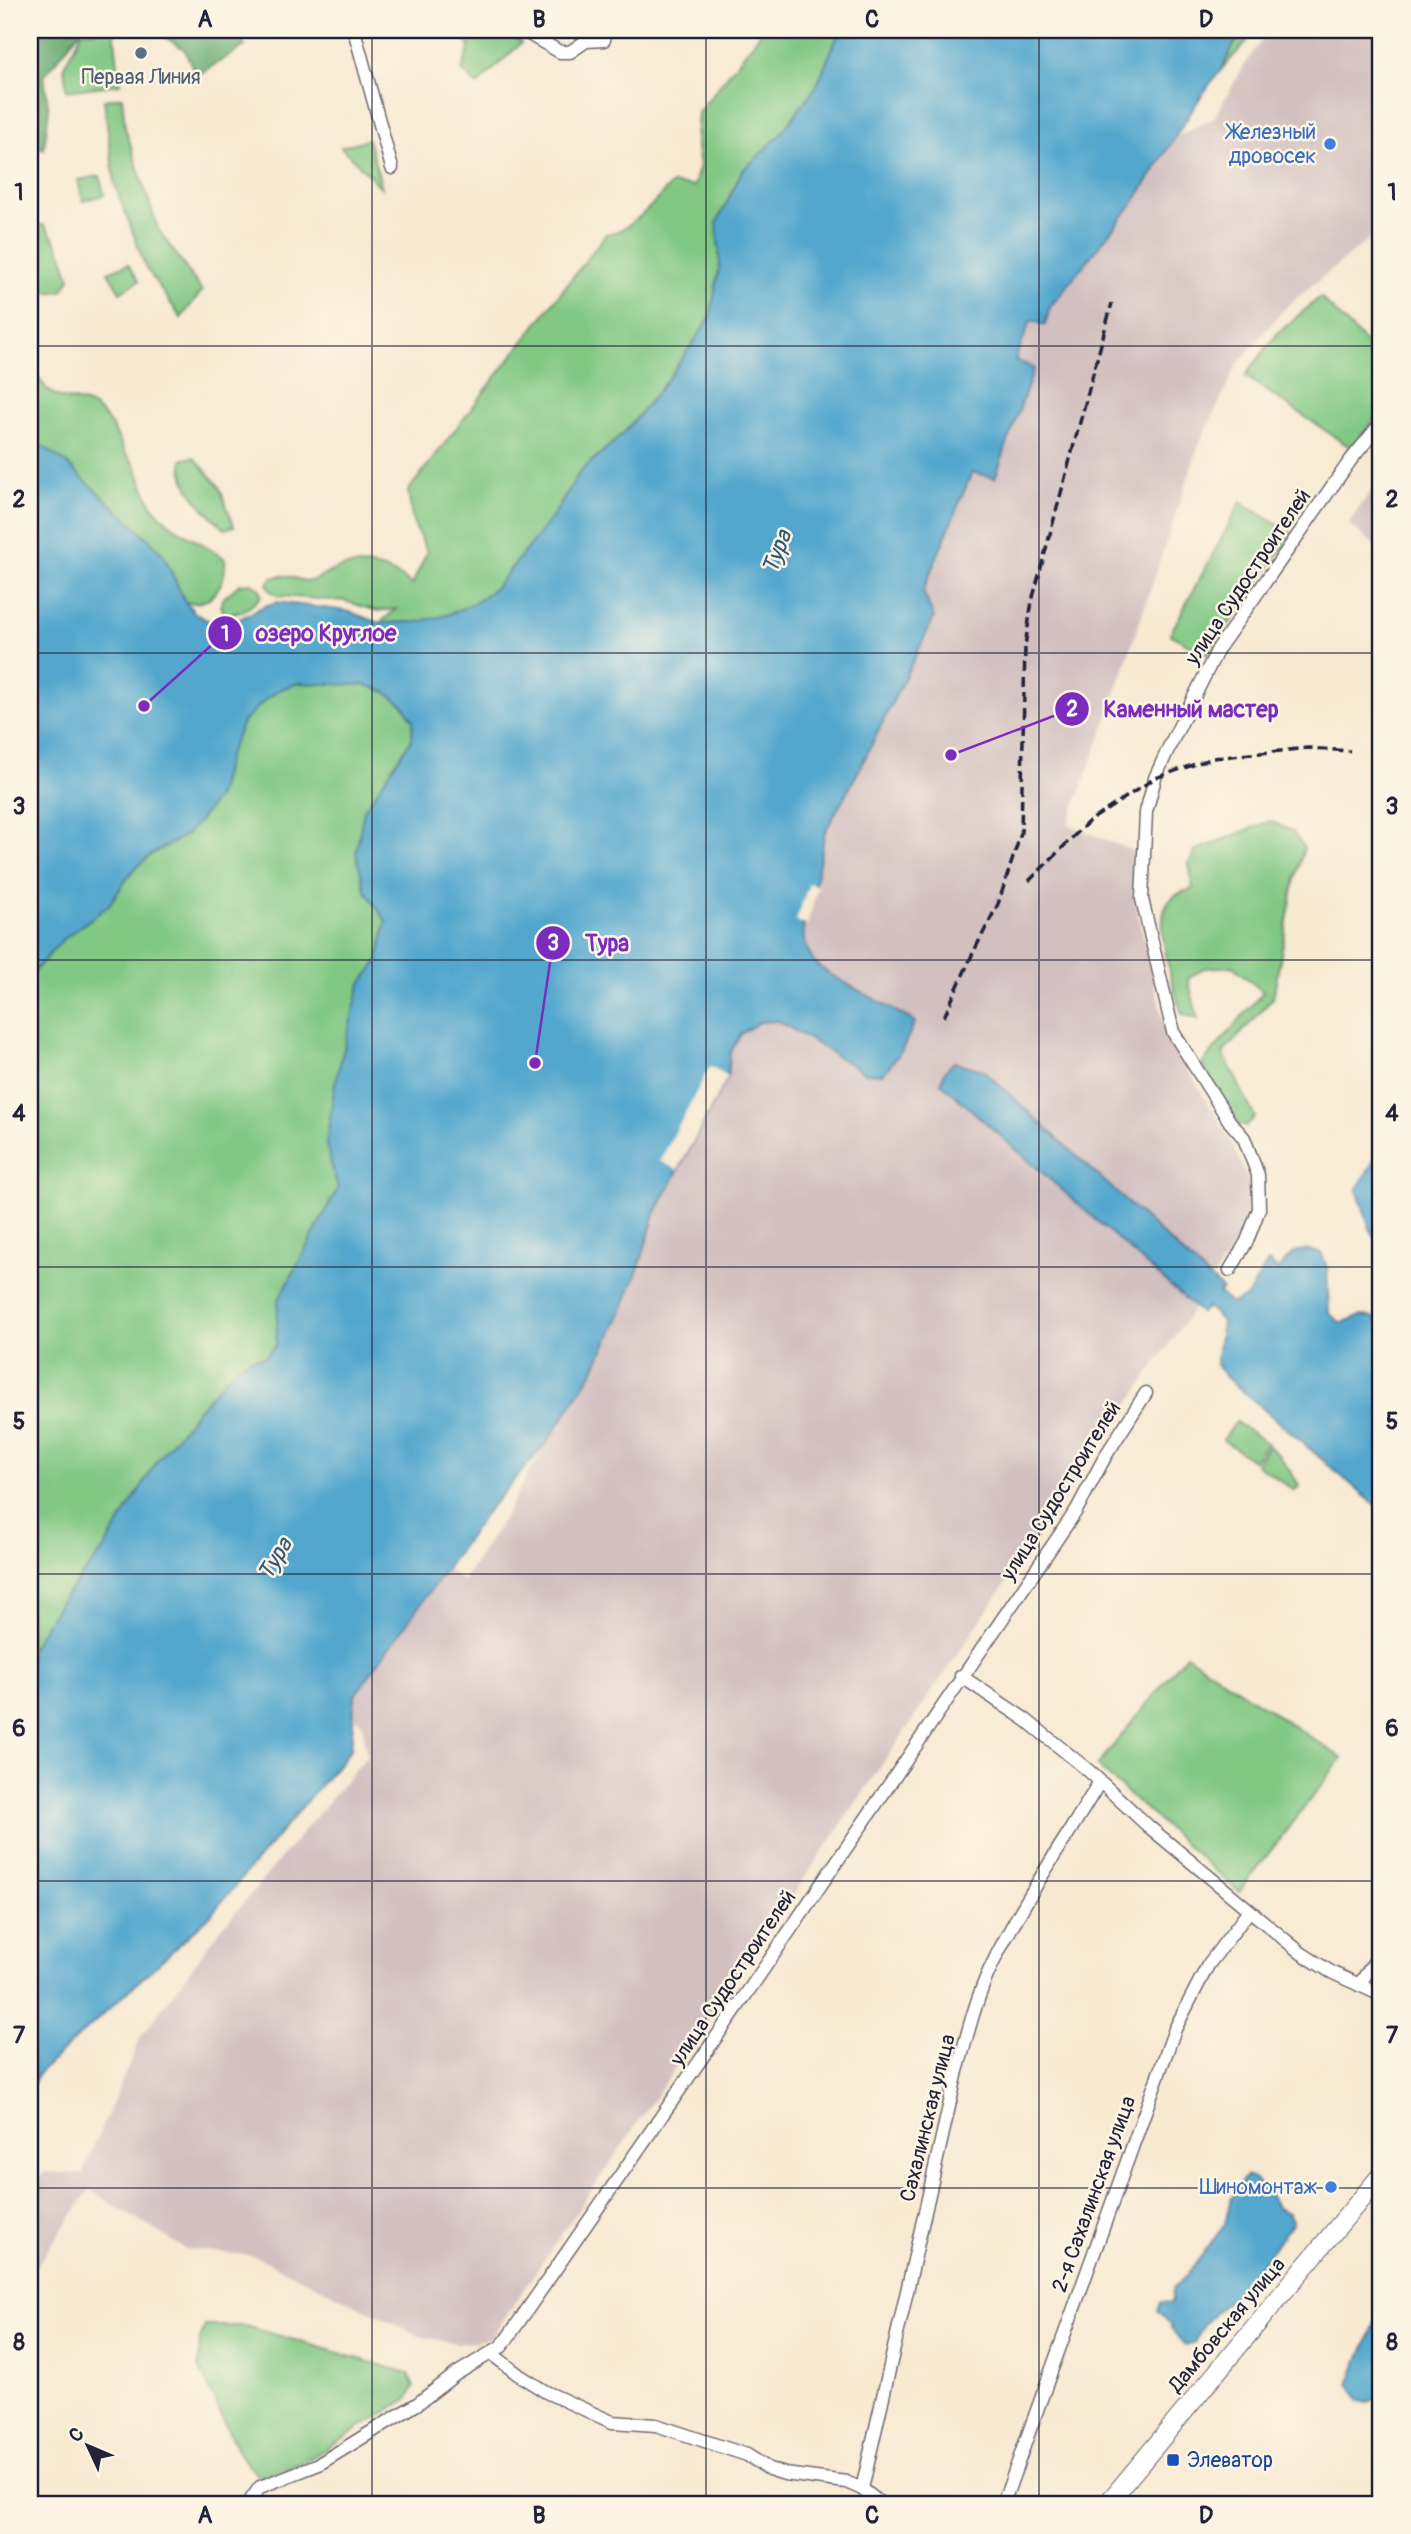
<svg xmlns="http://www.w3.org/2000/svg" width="1411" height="2534" font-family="Pangolin,sans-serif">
	<rect width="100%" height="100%" fill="#fcf5e5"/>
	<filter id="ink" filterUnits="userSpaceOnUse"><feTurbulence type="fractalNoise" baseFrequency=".0143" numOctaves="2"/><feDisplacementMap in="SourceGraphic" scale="14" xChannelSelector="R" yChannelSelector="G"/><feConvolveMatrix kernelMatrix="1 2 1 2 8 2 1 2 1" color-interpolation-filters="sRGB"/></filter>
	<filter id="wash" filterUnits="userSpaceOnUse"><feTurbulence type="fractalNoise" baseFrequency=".00686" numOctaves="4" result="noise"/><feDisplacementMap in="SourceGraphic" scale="28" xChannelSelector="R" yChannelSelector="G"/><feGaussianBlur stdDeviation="1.57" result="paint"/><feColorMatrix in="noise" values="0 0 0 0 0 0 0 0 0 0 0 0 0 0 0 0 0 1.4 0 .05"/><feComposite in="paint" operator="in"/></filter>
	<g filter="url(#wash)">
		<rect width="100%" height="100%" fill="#f8e9d1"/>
		<g fill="#d2bfc0">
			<path d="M 1270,30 L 1381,30 L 1381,229 L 1286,307 L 1237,365 L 1199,445 L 1101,736 L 1068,824 L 1133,851 L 1135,901 L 1167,1037 L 1223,1127 L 1250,1183 L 1248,1208 L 1240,1235 L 1187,1318 L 490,2339 L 457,2344 L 420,2336 L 255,2256 L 185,2249 L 90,2190 L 30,2275 L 30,2189 L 44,2172 L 82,2174 L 141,2037 L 221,1929 L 367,1756 L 362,1723 L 336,1702 L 436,1561 L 463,1581 L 503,1519 L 546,1444 L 592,1373 L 619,1317 L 639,1267 L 655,1214 L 728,1076 L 730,1053 L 741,1034 L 759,1022 L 778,1021 L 882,1074 L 909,1039 L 915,1022 L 828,973 L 813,961 L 804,941 L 803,920 L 815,883 L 825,832 L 858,772 L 934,618 L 923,592 L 972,472 L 994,478 L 1034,369 L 1014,361 L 1031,320 L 1045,324 L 1050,307 L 1135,201 L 1177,136 L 1214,118 L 1250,56 Z"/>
			<path d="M 1381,477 L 1381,550 L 1348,524 Z"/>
		</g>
		<g fill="#81c884" stroke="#527560" stroke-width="2">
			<path d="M 102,30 L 114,30 L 120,84 L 67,91 L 64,66 L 82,32 Z"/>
			<path d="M 457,30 L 508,30 L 521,43 L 477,85 L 462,70 L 470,46 Z"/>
			<path d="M 763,30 L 840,30 L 817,85 L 779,137 L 742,171 L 717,223 L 720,264 L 710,318 L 668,379 L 624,433 L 580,472 L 554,515 L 497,586 L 475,603 L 447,615 L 418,622 L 380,623 L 396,609 L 377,611 L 345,601 L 279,596 L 271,591 L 267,584 L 272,578 C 293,571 293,582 309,581 C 320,580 328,571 339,568 C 365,561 393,568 412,585 L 427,552 L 413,522 L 408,491 L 606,234 C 633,231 653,202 672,184 L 694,186 L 700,165 L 696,141 L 698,113 Z"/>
			<path d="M 1242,30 L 1257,30 L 1220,71 Z"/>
			<path d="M 122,97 L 125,128 L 158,229 L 202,291 L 181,318 L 146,268 L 115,185 L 104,100 Z"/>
			<path d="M 368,139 L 382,188 L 341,147 Z"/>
			<path d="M 100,176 L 104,195 L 83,201 L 78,180 Z"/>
			<path d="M 30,224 L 44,225 C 58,242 64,257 70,279 L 62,291 L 43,293 L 38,301 L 41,314 L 40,321 L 34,326 L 30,322 Z"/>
			<path d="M 128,264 L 139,281 L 120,292 L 108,272 Z"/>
			<path d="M 1320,297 L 1381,358 L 1381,412 L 1351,448 L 1245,376 L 1278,333 Z"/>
			<path d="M 30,360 C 34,373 46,393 60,397 C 72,402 84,399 95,408 C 111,420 117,436 125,452 C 128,457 132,461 135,465 C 142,480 145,495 155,509 C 172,532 204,541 225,559 C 227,583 211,608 185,602 L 164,556 L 153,543 L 64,461 L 30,438 Z"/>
			<path d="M 194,457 L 219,486 L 234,526 L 225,529 C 207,512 177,486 183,459 Z"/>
			<path d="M 1241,502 L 1293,534 L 1207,655 L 1170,634 Z"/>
			<path d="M 252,583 L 260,589 L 261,596 C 251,608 240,615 224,613 L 221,606 L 222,599 L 240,584 Z"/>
			<path d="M 298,683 L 367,685 L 386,692 L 402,704 L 413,720 L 412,739 L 391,769 L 365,890 L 386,921 L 378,961 L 360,985 L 326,1145 L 338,1188 L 279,1301 L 276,1345 L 265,1357 L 250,1359 L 157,1461 L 102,1552 L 60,1602 L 30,1650 L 30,976 L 63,939 L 108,906 L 133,870 L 152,854 L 174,842 L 218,796 L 228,756 L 243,722 L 266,699 L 281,689 Z"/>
			<path d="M 1270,821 L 1292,831 L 1304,848 L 1294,883 L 1273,998 L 1223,1053 L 1255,1117 L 1245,1127 L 1234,1119 L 1202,1064 L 1263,992 L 1233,966 L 1204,968 L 1188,979 L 1198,1019 L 1182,1014 C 1174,989 1152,922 1169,901 C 1176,893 1184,891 1193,889 L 1189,863 L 1196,850 Z"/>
			<path d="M 1236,1422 L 1267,1443 L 1254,1461 L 1223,1440 Z"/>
			<path d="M 1268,1446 L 1279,1455 L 1299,1485 L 1295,1491 L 1256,1464 Z"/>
			<path d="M 1186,1655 L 1342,1758 L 1239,1892 L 1097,1766 Z"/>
			<path d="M 205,2326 L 246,2326 L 408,2373 L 414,2387 L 407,2399 L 302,2463 L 259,2477 L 239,2454 L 199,2367 L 200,2340 Z"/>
			<path d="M 99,2490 L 141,2498 L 140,2504 L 96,2504 Z"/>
		</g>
		<g fill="#68ac72" stroke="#456756" stroke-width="2">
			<path d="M 30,30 L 81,30 L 44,76 L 49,110 L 44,149 L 30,143 Z"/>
			<path d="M 154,30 L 237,30 L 245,46 L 196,76 L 185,50 Z"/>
		</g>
		<g fill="#52a7ce" stroke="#3a6484" stroke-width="2">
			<path d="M 840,30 L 1242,30 L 1220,71 L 1203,93 L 1135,201 L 1050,307 L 1045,325 L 1031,320 L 1015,360 L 1034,368 L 995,478 L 972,472 L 923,591 L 934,618 L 858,772 L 825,832 L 815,883 L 803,920 L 804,941 L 813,961 L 828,973 L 915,1022 L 902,1050 L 883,1074 L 865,1073 L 778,1021 L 759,1022 L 741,1034 L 730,1053 L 728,1076 L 655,1214 L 639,1267 L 619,1317 L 592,1373 L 546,1444 L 489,1509 L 355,1695 L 351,1749 L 208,1918 L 38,2074 L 30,2090 L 30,1650 L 60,1602 L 102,1552 L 157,1461 L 199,1408 L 236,1367 L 250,1359 L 265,1357 L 276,1345 L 278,1301 L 338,1188 L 326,1145 L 335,1083 L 360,985 L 378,961 L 386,921 L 365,890 L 356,853 L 364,810 L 412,739 L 413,720 L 402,704 L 386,692 L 367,685 L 298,683 L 281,689 L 266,699 L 243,722 L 228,756 L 218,796 L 199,821 L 187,834 L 152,854 L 133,870 L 108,906 L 63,939 L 30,976 L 30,438 L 64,461 L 153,543 L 164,556 L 185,602 L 197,615 L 211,622 L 225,623 L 238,620 L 264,606 L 277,602 L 347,611 L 380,623 L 418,622 L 447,615 L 475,603 L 497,586 L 554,515 L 580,472 L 624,433 L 668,379 L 710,318 L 720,264 L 717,223 L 742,171 L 779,136 L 817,85 Z"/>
			<path d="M 954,1062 L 983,1070 L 1222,1289 L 1219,1293 L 1232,1304 L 1247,1297 L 1268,1262 L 1279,1270 C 1293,1249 1296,1248 1321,1253 L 1327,1267 L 1329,1313 L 1341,1323 L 1360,1316 L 1374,1317 L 1381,1326 L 1381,1510 L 1226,1377 L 1216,1365 L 1222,1321 L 1207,1307 L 1201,1313 L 941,1083 L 945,1071 Z"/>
			<path d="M 1381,1148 L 1381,1240 L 1373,1237 L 1357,1189 Z"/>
			<path d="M 1245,2176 C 1261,2179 1269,2195 1277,2208 L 1288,2213 L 1293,2222 L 1252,2276 L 1204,2324 L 1194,2343 L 1185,2346 C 1172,2335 1169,2318 1158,2311 L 1161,2302 L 1171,2303 L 1173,2289 L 1187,2275 L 1225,2224 L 1231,2199 Z"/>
			<path d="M 1381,2310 L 1381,2388 L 1376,2398 L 1367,2403 L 1360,2401 L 1349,2383 Z"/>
		</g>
		<g fill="#f8e9d1">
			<path d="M 809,883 L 818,886 L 807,925 L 796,921 Z"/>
			<path d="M 710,1066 L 728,1076 L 678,1170 L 660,1161 Z"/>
		</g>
	</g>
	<g filter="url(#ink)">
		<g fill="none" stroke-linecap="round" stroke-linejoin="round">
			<g stroke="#6d6870" stroke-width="15">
				<g id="minor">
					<path d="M 354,30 L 392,168"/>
					<path d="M 522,30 L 560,52 L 570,52 L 586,41 L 604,40"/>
					<path d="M 1230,1270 L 1247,1241 L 1259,1209 L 1258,1175 L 1244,1138 L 1230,1122 L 1173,1032 L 1142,899 L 1146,812 L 1155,778 L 1170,745 L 1218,649 L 1350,461 L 1381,423"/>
					<path d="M 961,1676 L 1026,1720 L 1089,1771 L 1148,1826 L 1301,1953 L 1331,1972 L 1381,1995"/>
					<path d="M 1359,1985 L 1381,1952"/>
					<path d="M 492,2354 L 519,2375 L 546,2392 L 612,2422 L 656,2425 L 747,2455 L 769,2469 L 785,2474 L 846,2482 L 862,2489 L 881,2504"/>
					<path d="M 862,2489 L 957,2071 C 967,2037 975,2001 990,1969 C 1021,1904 1063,1844 1099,1783"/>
					<path d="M 248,2504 L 260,2487 L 319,2464 L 417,2404 L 456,2374 L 502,2346 L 758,1977 L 1076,1511 L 1106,1455 L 1146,1393"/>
					<path d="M 1003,2504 L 1175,2029 L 1208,1965 L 1249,1911"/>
				</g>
			</g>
			<g stroke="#6d6870" stroke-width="20">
				<path id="secondary" d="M 1107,2504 L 1381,2175"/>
			</g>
			<use href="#minor" stroke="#fff" stroke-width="12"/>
			<use href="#secondary" stroke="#fff" stroke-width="18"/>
			<g stroke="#22223b" stroke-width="3.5" stroke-dasharray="10 5" stroke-linecap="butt">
				<path d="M 1029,881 L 1088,822 L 1155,778 L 1213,758 L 1308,748 L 1350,751"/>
				<path d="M 944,1017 L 972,955 L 998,904 L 1021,833 L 1025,646 L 1032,601 L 1112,303"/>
			</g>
		</g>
	</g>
	<path fill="none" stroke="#22223b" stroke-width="2" stroke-opacity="0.55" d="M 372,30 L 372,2504M 706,30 L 706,2504M 1039,30 L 1039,2504M 30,346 L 1381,346M 30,653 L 1381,653M 30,960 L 1381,960M 30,1267 L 1381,1267M 30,1574 L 1381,1574M 30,1881 L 1381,1881M 30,2188 L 1381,2188"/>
	<circle fill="#5c6f8a" stroke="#fcf5e5" stroke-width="2.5" cx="141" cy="53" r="7"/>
	<g fill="#3f7fe0" stroke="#fcf5e5" stroke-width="2.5">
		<circle cx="1330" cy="144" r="7"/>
		<circle cx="1331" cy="2187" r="7"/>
	</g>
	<rect fill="#1a4fb4" stroke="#fcf5e5" stroke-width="2.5" x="1166" y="2453" width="14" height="14" rx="3.5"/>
	<g text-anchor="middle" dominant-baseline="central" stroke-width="5" stroke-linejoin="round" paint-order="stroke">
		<g font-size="21" fill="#4e5e75" stroke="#fcf5e5">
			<text x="141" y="77">Первая Линия</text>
		</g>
		<g font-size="21" fill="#366cbe" stroke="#fcf5e5" text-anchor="end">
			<text x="1316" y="132">Железный<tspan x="1316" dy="24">дровосек</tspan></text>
			<text x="1317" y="2187">Шиномонтаж</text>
		</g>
		<g font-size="21" fill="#22223b" stroke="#fcf5e5">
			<text transform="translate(1248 577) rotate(-56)">улица Судостроителей</text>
			<text transform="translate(1061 1491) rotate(-58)">улица Судостроителей</text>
			<text transform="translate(733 1978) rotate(-56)">улица Судостроителей</text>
			<text transform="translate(928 2118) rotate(-76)">Сахалинская улица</text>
			<text transform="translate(1094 2194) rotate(-70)">2-я Сахалинская улица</text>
			<text transform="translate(1227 2325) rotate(-50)">Дамбовская улица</text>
		</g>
		<g font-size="21" fill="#164399" stroke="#fcf5e5" text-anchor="start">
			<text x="1187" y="2460">Элеватор</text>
		</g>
		<g font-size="23" font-style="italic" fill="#355776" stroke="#fcf5e5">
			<text transform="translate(777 552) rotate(-69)">Тура</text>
			<text transform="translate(275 1559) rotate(-59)">Тура</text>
		</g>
	</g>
	<path fill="none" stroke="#7b2cbf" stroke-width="2.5" d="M144 706L225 633M951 755L1072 709M535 1063L553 943"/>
	<g fill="#7b2cbf" stroke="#fcf5e5" stroke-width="2.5">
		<circle cx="144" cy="706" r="7"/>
		<circle cx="951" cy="755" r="7"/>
		<circle cx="535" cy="1063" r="7"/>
		<circle cx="225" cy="633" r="18"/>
		<circle cx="1072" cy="709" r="18"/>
		<circle cx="553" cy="943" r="18"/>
	</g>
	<g font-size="21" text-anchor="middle" font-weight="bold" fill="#fff">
		<text x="225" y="641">1</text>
		<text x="1072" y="716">2</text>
		<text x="553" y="950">3</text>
	</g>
	<g font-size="23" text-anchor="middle" font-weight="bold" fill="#7b2cbf" stroke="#fcf5e5" stroke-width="5" stroke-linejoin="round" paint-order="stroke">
		<text x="326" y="641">озеро Круглое</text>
		<text x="1191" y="717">Каменный мастер</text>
		<text x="607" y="951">Тура</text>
	</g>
	<rect width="1411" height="2534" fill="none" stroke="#fcf5e5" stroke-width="77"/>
	<g transform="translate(88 2446) rotate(314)" stroke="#fcf5e5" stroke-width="5" paint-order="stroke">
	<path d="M0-5L12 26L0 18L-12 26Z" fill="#22223b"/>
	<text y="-10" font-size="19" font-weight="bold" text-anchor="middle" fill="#22223b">С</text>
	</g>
	<rect x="38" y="38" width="1334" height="2458" fill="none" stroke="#22223b" stroke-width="2.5"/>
	<g font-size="23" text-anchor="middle" font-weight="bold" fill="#22223b">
		<text x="205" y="27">A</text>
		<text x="539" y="27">B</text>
		<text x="872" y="27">C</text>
		<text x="1206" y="27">D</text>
		<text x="19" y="200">1</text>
		<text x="1392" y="200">1</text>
		<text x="19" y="507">2</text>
		<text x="1392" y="507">2</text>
		<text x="19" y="814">3</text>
		<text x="1392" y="814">3</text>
		<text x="19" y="1121">4</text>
		<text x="1392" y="1121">4</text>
		<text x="19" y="1429">5</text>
		<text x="1392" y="1429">5</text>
		<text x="19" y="1736">6</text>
		<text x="1392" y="1736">6</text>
		<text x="19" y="2043">7</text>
		<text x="1392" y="2043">7</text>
		<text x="19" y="2350">8</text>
		<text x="1392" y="2350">8</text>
		<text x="205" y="2523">A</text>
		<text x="539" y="2523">B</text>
		<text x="872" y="2523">C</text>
		<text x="1206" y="2523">D</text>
	</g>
</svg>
